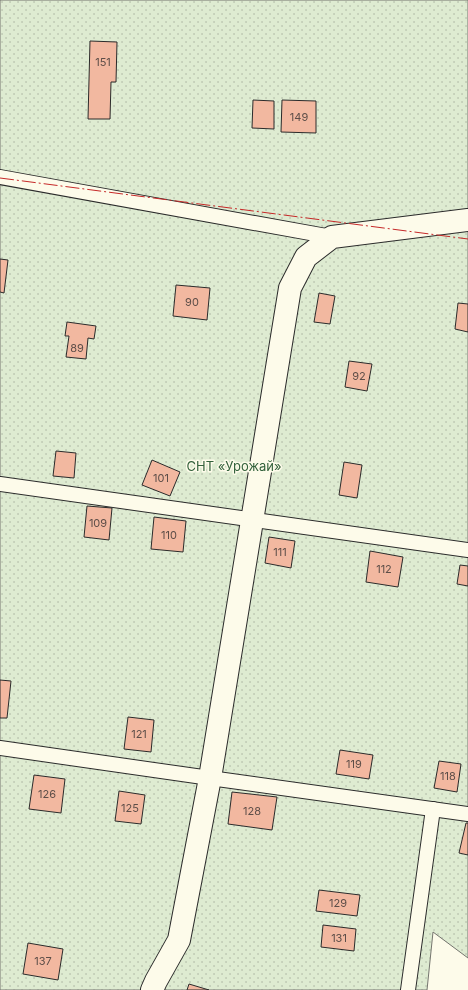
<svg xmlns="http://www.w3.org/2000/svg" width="468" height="990" font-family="Inter,sans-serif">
	<defs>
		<pattern id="garden-dots" width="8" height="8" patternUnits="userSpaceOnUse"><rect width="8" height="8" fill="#deebd1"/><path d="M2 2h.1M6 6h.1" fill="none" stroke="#bfcab4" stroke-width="1.8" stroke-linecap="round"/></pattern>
	</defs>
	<rect width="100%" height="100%" fill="#fdfbea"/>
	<path fill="url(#garden-dots)" stroke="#74746e" d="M 0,0 L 468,0 L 468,958 L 433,932 L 427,990 L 0,990 Z"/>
	<g fill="#f2b8a0" stroke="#2b2b2b">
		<path d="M 90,41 L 117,42 L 116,82 L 111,82 L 110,119 L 88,119 Z"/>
		<path d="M 253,100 L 274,101 L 274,129 L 252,128 Z"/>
		<path d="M 282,100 L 316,101 L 316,133 L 281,132 Z"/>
		<path d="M 0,259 L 8,260 L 4,293 L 0,292 Z"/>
		<path d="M 176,285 L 210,288 L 207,320 L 173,316 Z"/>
		<path d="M 319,293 L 335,296 L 330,324 L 314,322 Z"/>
		<path d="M 458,303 L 468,304 L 468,332 L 455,329 Z"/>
		<path d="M 67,322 L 96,326 L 94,339 L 88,338 L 86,359 L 66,357 L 69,336 L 65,336 Z"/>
		<path d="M 349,361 L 372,364 L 367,391 L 345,387 Z"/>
		<path d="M 56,451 L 76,453 L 74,478 L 53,476 Z"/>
		<path d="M 152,460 L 180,472 L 170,496 L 142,485 Z"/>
		<path d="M 344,462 L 362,465 L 357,498 L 339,495 Z"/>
		<path d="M 87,506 L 112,508 L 109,540 L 84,537 Z"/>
		<path d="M 154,517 L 186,521 L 183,552 L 151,549 Z"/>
		<path d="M 269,537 L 295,541 L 291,568 L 265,563 Z"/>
		<path d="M 370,551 L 403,557 L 398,587 L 366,582 Z"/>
		<path d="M 460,565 L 468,566 L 468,586 L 457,584 Z"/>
		<path d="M 0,680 L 11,681 L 7,718 L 0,718 Z"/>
		<path d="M 128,717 L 154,720 L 151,752 L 124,749 Z"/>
		<path d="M 340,750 L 373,755 L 369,779 L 336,774 Z"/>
		<path d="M 439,761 L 461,764 L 457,792 L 434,788 Z"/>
		<path d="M 34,775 L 65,779 L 61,813 L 29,809 Z"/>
		<path d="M 119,791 L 145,795 L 141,824 L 115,821 Z"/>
		<path d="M 232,792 L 277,797 L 272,830 L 228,824 Z"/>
		<path d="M 466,823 L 468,823 L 468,855 L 459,853 Z"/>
		<path d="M 319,890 L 360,895 L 357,916 L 316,911 Z"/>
		<path d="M 323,925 L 356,929 L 354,951 L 321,947 Z"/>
		<path d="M 28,943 L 63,949 L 58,980 L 23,974 Z"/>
		<path d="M 189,984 L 209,990 L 187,990 Z"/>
	</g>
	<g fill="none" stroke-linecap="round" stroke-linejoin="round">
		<g stroke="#2b2b2b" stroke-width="16">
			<g id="service">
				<path d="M 0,177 L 332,237"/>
				<path d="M 0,484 L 468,550"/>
				<path d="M 0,748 L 210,778 L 468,814"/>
				<path d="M 408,990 L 433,809"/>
			</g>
		</g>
		<g stroke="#2b2b2b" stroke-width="24">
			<path id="minor" d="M 152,990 L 156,981 L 179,940 L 210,778 L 290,288 L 306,257 L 332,237 L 468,220"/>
		</g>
		<use href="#service" stroke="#fdfbea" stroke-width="14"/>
		<use href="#minor" stroke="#fdfbea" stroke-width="22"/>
		<path stroke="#c62828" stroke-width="1" stroke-dasharray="14 3 2 3" stroke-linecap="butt" d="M 0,178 L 468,239"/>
	</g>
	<g text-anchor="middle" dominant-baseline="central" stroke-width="3" stroke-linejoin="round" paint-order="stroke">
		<g font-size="11" fill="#5d4e48">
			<text x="103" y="62">151</text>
			<text x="299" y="117">149</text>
			<text x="192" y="302">90</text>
			<text x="77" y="348">89</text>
			<text x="359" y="376">92</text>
			<text x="161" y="478">101</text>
			<text x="98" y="523">109</text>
			<text x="169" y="535">110</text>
			<text x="280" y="552">111</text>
			<text x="384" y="569">112</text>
			<text x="139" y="734">121</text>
			<text x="354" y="764">119</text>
			<text x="448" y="776">118</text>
			<text x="47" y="794">126</text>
			<text x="130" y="808">125</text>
			<text x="252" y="811">128</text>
			<text x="338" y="903">129</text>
			<text x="339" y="938">131</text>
			<text x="43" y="961">137</text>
		</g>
		<g font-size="13" fill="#34623c" stroke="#fdfbea">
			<text x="234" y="466">СНТ «Урожай»</text>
		</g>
	</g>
</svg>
